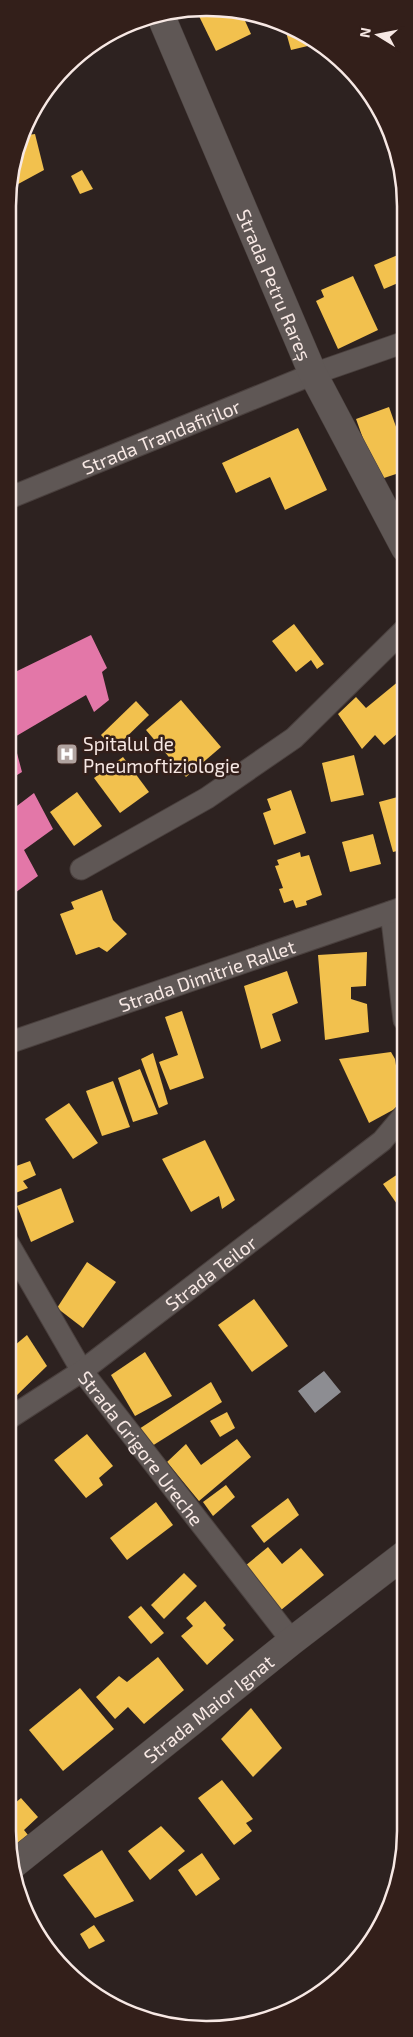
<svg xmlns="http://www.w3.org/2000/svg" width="413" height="2037" font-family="'Exo 2',sans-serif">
	<rect width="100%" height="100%" fill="#2d2220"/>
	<g fill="#f2c14e">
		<path d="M 232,9 L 241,12 L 251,34 L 216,51 L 197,12 Z"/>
		<path d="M 284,25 L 295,28 L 316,44 L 291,50 Z"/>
		<path d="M 26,130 L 28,135 L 35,134 L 44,170 L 9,189 L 9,181 Z"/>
		<path d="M 82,170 L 93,189 L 80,194 L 71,176 Z"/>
		<path d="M 405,252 L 405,280 L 384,289 L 374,265 Z"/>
		<path d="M 353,276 L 378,330 L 338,349 L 316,301 L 324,297 L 321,290 Z"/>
		<path d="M 389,407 L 400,438 L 405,437 L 405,471 L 378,480 L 356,419 Z"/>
		<path d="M 298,428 L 327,490 L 285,510 L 270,477 L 236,493 L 222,463 Z"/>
		<path d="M 294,624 L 324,664 L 317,669 L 311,660 L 296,672 L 272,641 Z"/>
		<path d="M 405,676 L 405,727 L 384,745 L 375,735 L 362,749 L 338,714 L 356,697 L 366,708 Z"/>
		<path d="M 181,700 L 221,747 L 186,777 L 146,730 Z"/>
		<path d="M 136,701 L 149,715 L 114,749 L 101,735 Z"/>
		<path d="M 354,755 L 364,795 L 331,802 L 322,763 Z"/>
		<path d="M 123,757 L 149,792 L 120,813 L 94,778 Z"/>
		<path d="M 291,790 L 306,833 L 274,845 L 263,813 L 271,810 L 267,799 Z"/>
		<path d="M 77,792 L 102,826 L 74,846 L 50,812 Z"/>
		<path d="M 405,795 L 405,849 L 393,852 L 379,802 Z"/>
		<path d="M 373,834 L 381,864 L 350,872 L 342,842 Z"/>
		<path d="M 300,852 L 301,857 L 309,855 L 322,895 L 306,901 L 307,905 L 296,908 L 293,900 L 284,903 L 279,889 L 283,888 L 275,866 L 279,865 L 277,860 Z"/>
		<path d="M 102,890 L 113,920 L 127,934 L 107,952 L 99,947 L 76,955 L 60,914 L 74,909 L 71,902 Z"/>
		<path d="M 367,952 L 366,986 L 351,987 L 351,999 L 367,1004 L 369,1032 L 325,1040 L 318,955 Z"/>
		<path d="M 287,971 L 298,1003 L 272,1014 L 281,1041 L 261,1049 L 244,986 Z"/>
		<path d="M 182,1011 L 204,1078 L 170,1090 L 159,1062 L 178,1055 L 165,1017 Z"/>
		<path d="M 391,1052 L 395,1059 L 402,1105 L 369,1123 L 339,1059 Z"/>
		<path d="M 153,1053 L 168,1104 L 159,1108 L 141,1059 Z"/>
		<path d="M 140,1069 L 158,1114 L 133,1122 L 118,1078 Z"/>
		<path d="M 113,1081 L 130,1127 L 102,1136 L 86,1091 Z"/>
		<path d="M 8,1091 L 16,1091 L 17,1119 L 8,1119 Z"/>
		<path d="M 69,1103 L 98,1143 L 73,1159 L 45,1119 Z"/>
		<path d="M 205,1140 L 235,1200 L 222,1209 L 219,1196 L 191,1212 L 162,1159 Z"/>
		<path d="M 30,1161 L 36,1175 L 23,1181 L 28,1188 L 8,1196 L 8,1169 Z"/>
		<path d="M 404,1170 L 404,1214 L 383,1184 Z"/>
		<path d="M 61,1188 L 74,1222 L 31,1242 L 17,1206 Z"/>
		<path d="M 87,1262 L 116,1282 L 83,1328 L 57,1308 Z"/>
		<path d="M 254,1299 L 288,1346 L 252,1372 L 218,1325 Z"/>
		<path d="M 27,1335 L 47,1366 L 16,1396 L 8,1392 L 8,1351 Z"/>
		<path d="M 145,1352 L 172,1396 L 135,1416 L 111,1375 Z"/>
		<path d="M 211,1382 L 222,1402 L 152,1446 L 139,1429 Z"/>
		<path d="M 227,1412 L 235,1428 L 220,1437 L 210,1421 Z"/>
		<path d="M 87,1434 L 113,1466 L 99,1478 L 103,1485 L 86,1498 L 54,1460 Z"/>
		<path d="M 237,1439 L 251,1457 L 199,1501 L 167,1462 L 186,1444 L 201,1465 Z"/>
		<path d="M 226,1485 L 235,1497 L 213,1516 L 203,1502 Z"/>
		<path d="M 288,1498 L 299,1515 L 264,1543 L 251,1526 Z"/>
		<path d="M 156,1502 L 173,1525 L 127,1560 L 110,1538 Z"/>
		<path d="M 268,1547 L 282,1564 L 301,1548 L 324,1575 L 281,1610 L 245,1566 Z"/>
		<path d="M 184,1573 L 197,1586 L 164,1619 L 151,1605 Z"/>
		<path d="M 205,1601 L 226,1625 L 223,1628 L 234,1640 L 207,1665 L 181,1636 L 193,1626 L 186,1618 Z"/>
		<path d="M 141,1606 L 164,1633 L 151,1644 L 128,1617 Z"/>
		<path d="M 158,1657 L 184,1690 L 144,1724 L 128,1707 L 115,1719 L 96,1697 L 119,1676 L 127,1682 Z"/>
		<path d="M 80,1688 L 114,1729 L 63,1771 L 29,1730 Z"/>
		<path d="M 251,1708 L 282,1748 L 253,1777 L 221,1739 Z"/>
		<path d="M 222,1780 L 253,1819 L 246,1823 L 252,1831 L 234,1845 L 198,1798 Z"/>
		<path d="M 21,1798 L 38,1817 L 24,1830 L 28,1835 L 18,1843 L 10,1842 L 8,1809 Z"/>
		<path d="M 161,1826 L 185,1851 L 150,1880 L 128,1851 Z"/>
		<path d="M 102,1850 L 134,1901 L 95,1918 L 63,1875 Z"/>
		<path d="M 202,1853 L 220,1879 L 196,1896 L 178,1870 Z"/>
		<path d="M 94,1925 L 105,1941 L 89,1949 L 80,1934 Z"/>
	</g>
	<g fill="#e377a8">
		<path d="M 91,635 L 107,668 L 102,672 L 109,700 L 94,712 L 86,695 L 13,738 L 22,772 L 9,780 L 9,675 Z"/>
		<path d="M 34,793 L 53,829 L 24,850 L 38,876 L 8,898 L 9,825 L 11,824 L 9,812 Z"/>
	</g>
	<path fill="#8d8d92" d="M 324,1371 L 341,1392 L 315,1413 L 298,1391 Z"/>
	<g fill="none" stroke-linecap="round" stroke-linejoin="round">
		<g stroke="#4a403e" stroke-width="23">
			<g id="street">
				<path id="s1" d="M 9,498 L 313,374 L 405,342"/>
				<path d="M 81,869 L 207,798 L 294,738 L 405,629"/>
				<path d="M 391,912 L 404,1020"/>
				<path id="s2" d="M 8,1043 L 405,907"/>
				<path id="s3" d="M 8,1243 L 82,1371 L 292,1641"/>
				<path id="s4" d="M 8,1419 L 82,1371 L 382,1141 L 404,1115"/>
			</g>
		</g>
		<g stroke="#4a403e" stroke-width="29">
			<g id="secondary">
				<path id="s5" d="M 160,14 L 313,374 L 405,548"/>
				<path id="s6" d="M 14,1864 L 292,1641 L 404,1555"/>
			</g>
		</g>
		<use href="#street" stroke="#5f5755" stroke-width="21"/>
		<use href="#secondary" stroke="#5f5755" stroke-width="28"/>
	</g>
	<defs>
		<g id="hospital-square" transform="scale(1.125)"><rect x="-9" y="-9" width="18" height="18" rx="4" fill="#b0a39f" stroke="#331f1a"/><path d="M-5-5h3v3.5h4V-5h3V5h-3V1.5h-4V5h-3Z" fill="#fff"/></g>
	</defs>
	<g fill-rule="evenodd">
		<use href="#hospital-square" x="67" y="754"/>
	</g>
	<g text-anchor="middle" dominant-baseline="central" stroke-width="5" stroke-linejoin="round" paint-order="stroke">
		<g font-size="19" fill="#f7e8e4" stroke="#331f1a">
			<text stroke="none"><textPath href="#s5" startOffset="294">Strada Petru Rareș</textPath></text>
			<text stroke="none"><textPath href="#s1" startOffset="164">Strada Trandafirilor</textPath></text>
			<text stroke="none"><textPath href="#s2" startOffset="210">Strada Dimitrie Rallet</textPath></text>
			<text stroke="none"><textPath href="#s4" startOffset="250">Strada Teilor</textPath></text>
			<text stroke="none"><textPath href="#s3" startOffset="245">Strada Grigore Ureche</textPath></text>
			<text stroke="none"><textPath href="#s6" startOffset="249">Strada Maior Ignat</textPath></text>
		</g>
		<g font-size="19" fill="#f7e8e4" stroke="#331f1a" text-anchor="start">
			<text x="83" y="743">Spitalul de<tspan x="83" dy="22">Pneumoftiziologie</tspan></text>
		</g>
	</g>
	<path d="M0 0H413V2037H0ZM206 16H207A190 190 0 0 1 397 206V1831A190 190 0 0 1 207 2021H206A190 190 0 0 1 16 1831V206A190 190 0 0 1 206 16Z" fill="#331f1a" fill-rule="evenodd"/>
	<path fill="none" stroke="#f7e8e4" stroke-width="2.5" d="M206 16H207A190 190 0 0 1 397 206V1831A190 190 0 0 1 207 2021H206A190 190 0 0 1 16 1831V206A190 190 0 0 1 206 16Z"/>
	<g transform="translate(378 35) rotate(280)" stroke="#331f1a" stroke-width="4" paint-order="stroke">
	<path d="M0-4L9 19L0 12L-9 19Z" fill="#f7e8e4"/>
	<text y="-8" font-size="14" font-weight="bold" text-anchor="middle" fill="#f7e8e4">N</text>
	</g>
</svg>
